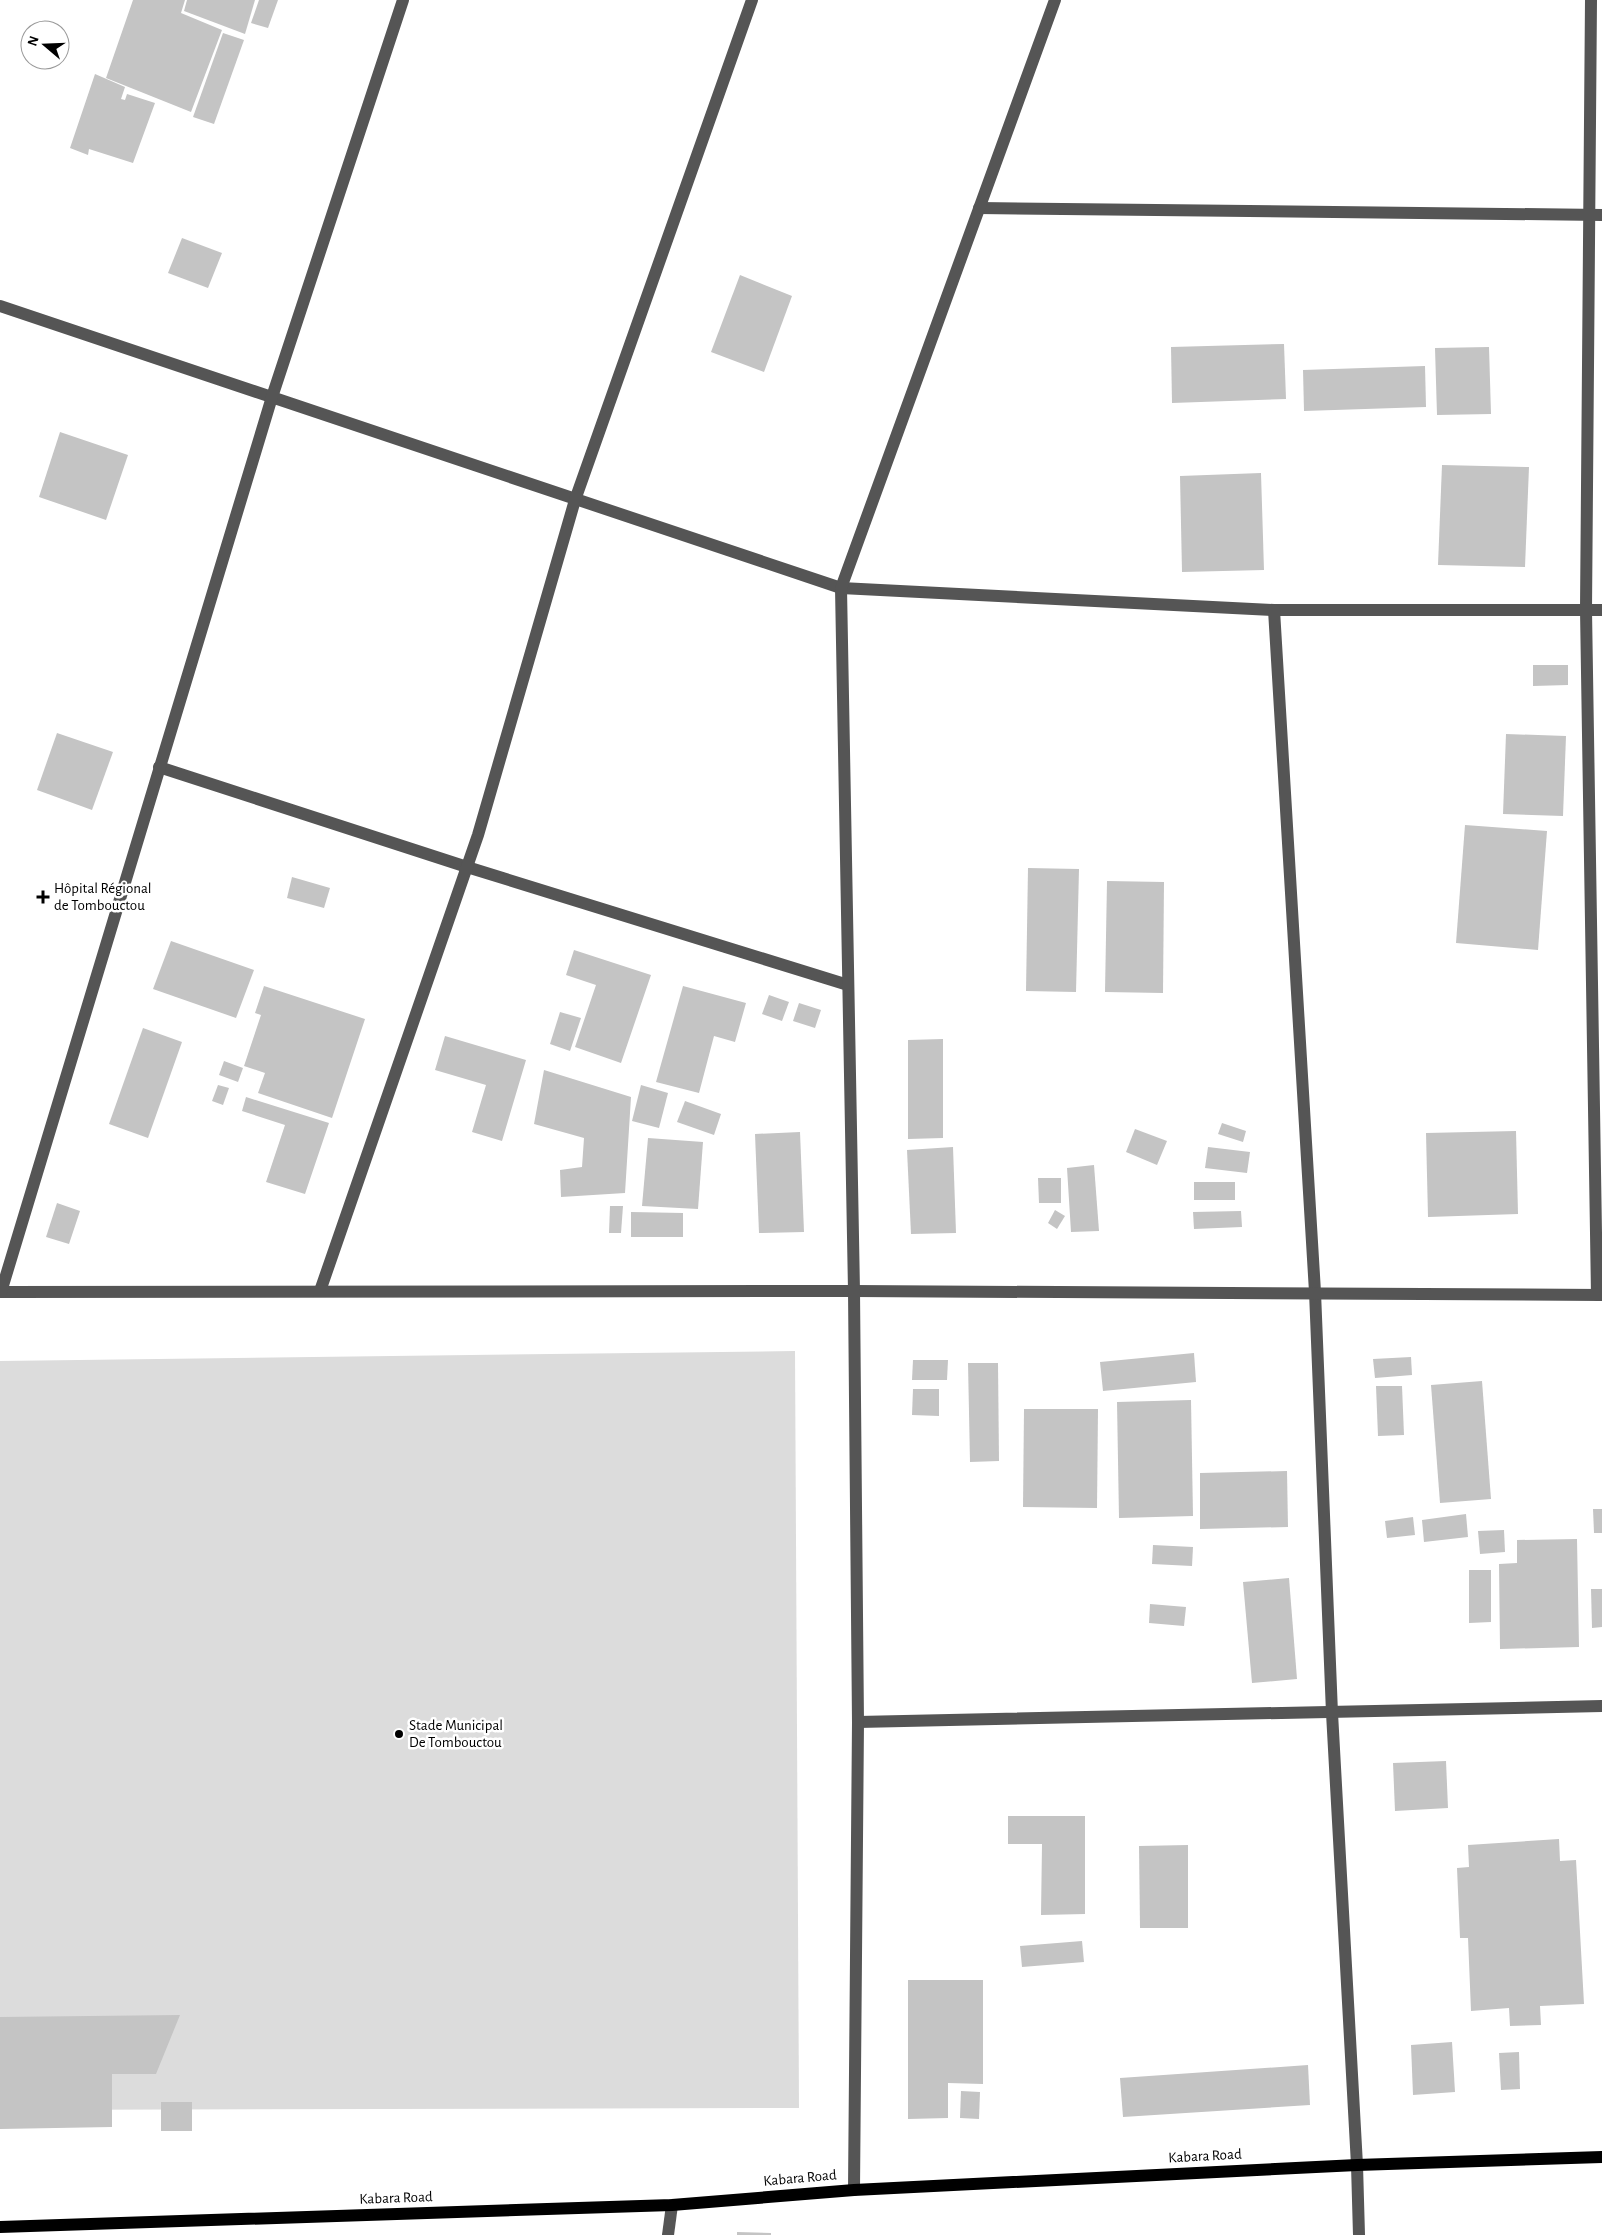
<svg xmlns="http://www.w3.org/2000/svg" width="1602" height="2235" font-family="'Alegreya Sans',sans-serif">
	<rect width="100%" height="100%" fill="#fff"/>
	<path fill="#dcdcdc" d="M 795,1351 L 799,2108 L 0,2110 L 0,1361 Z"/>
	<g fill="#c4c4c4">
		<path d="M 133,0 L 185,0 L 181,13 L 222,30 L 191,112 L 106,78 Z"/>
		<path d="M 187,0 L 255,0 L 245,34 L 184,11 Z"/>
		<path d="M 259,0 L 278,0 L 268,28 L 251,23 Z"/>
		<path d="M 223,33 L 244,40 L 214,124 L 193,117 Z"/>
		<path d="M 95,74 L 125,87 L 121,99 L 125,100 L 127,94 L 155,103 L 133,163 L 89,149 L 88,155 L 70,148 Z"/>
		<path d="M 182,238 L 222,253 L 208,288 L 168,273 Z"/>
		<path d="M 740,275 L 792,296 L 764,372 L 711,352 Z"/>
		<path d="M 1284,344 L 1286,399 L 1172,403 L 1171,347 Z"/>
		<path d="M 1489,347 L 1491,414 L 1437,415 L 1435,348 Z"/>
		<path d="M 1425,366 L 1426,407 L 1304,411 L 1303,370 Z"/>
		<path d="M 60,432 L 128,455 L 106,520 L 39,497 Z"/>
		<path d="M 1442,465 L 1529,467 L 1525,567 L 1438,565 Z"/>
		<path d="M 1261,473 L 1264,570 L 1182,572 L 1180,476 Z"/>
		<path d="M 1533,665 L 1568,665 L 1568,685 L 1533,686 Z"/>
		<path d="M 57,733 L 113,752 L 92,810 L 37,790 Z"/>
		<path d="M 1506,734 L 1566,736 L 1563,816 L 1503,814 Z"/>
		<path d="M 1465,825 L 1547,831 L 1538,950 L 1456,943 Z"/>
		<path d="M 1028,868 L 1079,869 L 1076,992 L 1026,991 Z"/>
		<path d="M 292,877 L 330,888 L 324,908 L 287,898 Z"/>
		<path d="M 1107,881 L 1164,882 L 1163,993 L 1105,992 Z"/>
		<path d="M 171,941 L 254,970 L 236,1018 L 153,989 Z"/>
		<path d="M 574,950 L 651,975 L 621,1063 L 575,1047 L 596,985 L 566,975 Z"/>
		<path d="M 264,986 L 365,1019 L 332,1118 L 258,1093 L 265,1073 L 244,1066 L 261,1015 L 255,1013 Z"/>
		<path d="M 683,986 L 746,1003 L 735,1042 L 714,1036 L 699,1093 L 656,1082 Z"/>
		<path d="M 769,995 L 789,1002 L 782,1021 L 762,1014 Z"/>
		<path d="M 799,1003 L 821,1010 L 815,1028 L 793,1021 Z"/>
		<path d="M 560,1012 L 581,1018 L 570,1051 L 550,1044 Z"/>
		<path d="M 143,1028 L 182,1042 L 148,1138 L 109,1124 Z"/>
		<path d="M 445,1036 L 526,1060 L 502,1141 L 472,1132 L 486,1085 L 435,1070 Z"/>
		<path d="M 943,1039 L 943,1138 L 908,1139 L 908,1040 Z"/>
		<path d="M 224,1061 L 243,1068 L 238,1082 L 219,1075 Z"/>
		<path d="M 544,1070 L 631,1097 L 625,1193 L 561,1197 L 560,1170 L 582,1167 L 584,1138 L 534,1124 Z"/>
		<path d="M 218,1085 L 229,1088 L 223,1105 L 212,1101 Z"/>
		<path d="M 641,1085 L 668,1093 L 659,1128 L 632,1121 Z"/>
		<path d="M 246,1097 L 329,1123 L 305,1194 L 266,1182 L 285,1125 L 242,1111 Z"/>
		<path d="M 685,1101 L 721,1114 L 714,1135 L 677,1122 Z"/>
		<path d="M 1222,1123 L 1246,1131 L 1243,1142 L 1218,1134 Z"/>
		<path d="M 1135,1129 L 1167,1141 L 1157,1165 L 1126,1152 Z"/>
		<path d="M 1516,1131 L 1518,1214 L 1428,1217 L 1426,1133 Z"/>
		<path d="M 800,1132 L 804,1232 L 759,1233 L 755,1134 Z"/>
		<path d="M 648,1138 L 703,1142 L 698,1209 L 642,1206 Z"/>
		<path d="M 953,1147 L 956,1233 L 911,1234 L 907,1150 Z"/>
		<path d="M 1208,1147 L 1250,1152 L 1247,1173 L 1205,1168 Z"/>
		<path d="M 1094,1165 L 1099,1231 L 1071,1232 L 1067,1168 Z"/>
		<path d="M 1038,1178 L 1061,1178 L 1061,1203 L 1039,1203 Z"/>
		<rect x="1194" y="1182" width="41" height="18"/>
		<path d="M 57,1203 L 80,1211 L 69,1244 L 46,1237 Z"/>
		<path d="M 610,1206 L 623,1206 L 621,1233 L 609,1233 Z"/>
		<path d="M 1055,1210 L 1065,1216 L 1057,1229 L 1048,1223 Z"/>
		<path d="M 1241,1211 L 1242,1227 L 1194,1229 L 1193,1212 Z"/>
		<path d="M 631,1212 L 683,1213 L 683,1237 L 631,1237 Z"/>
		<path d="M 1194,1353 L 1196,1382 L 1103,1391 L 1100,1362 Z"/>
		<path d="M 1411,1357 L 1412,1375 L 1375,1378 L 1373,1359 Z"/>
		<path d="M 913,1360 L 948,1360 L 947,1380 L 912,1380 Z"/>
		<path d="M 968,1363 L 998,1363 L 999,1461 L 970,1462 Z"/>
		<path d="M 1482,1381 L 1491,1499 L 1440,1503 L 1431,1385 Z"/>
		<path d="M 1376,1386 L 1402,1386 L 1404,1435 L 1378,1436 Z"/>
		<path d="M 913,1389 L 939,1389 L 939,1416 L 912,1415 Z"/>
		<path d="M 1191,1400 L 1193,1516 L 1119,1518 L 1117,1402 Z"/>
		<path d="M 1024,1409 L 1098,1409 L 1097,1508 L 1023,1507 Z"/>
		<path d="M 1287,1471 L 1288,1527 L 1200,1529 L 1200,1473 Z"/>
		<path d="M 1593,1509 L 1602,1509 L 1602,1533 L 1594,1533 Z"/>
		<path d="M 1466,1514 L 1468,1537 L 1424,1542 L 1422,1520 Z"/>
		<path d="M 1413,1517 L 1415,1535 L 1387,1538 L 1385,1521 Z"/>
		<path d="M 1504,1530 L 1505,1552 L 1480,1554 L 1478,1531 Z"/>
		<path d="M 1577,1539 L 1579,1647 L 1500,1649 L 1499,1564 L 1517,1563 L 1517,1540 Z"/>
		<path d="M 1153,1545 L 1193,1547 L 1192,1566 L 1152,1564 Z"/>
		<path d="M 1469,1570 L 1491,1570 L 1491,1622 L 1469,1623 Z"/>
		<path d="M 1289,1578 L 1297,1679 L 1252,1683 L 1243,1582 Z"/>
		<path d="M 1591,1589 L 1602,1589 L 1602,1627 L 1592,1628 Z"/>
		<path d="M 1150,1604 L 1186,1607 L 1184,1626 L 1149,1623 Z"/>
		<path d="M 1446,1761 L 1448,1808 L 1395,1811 L 1393,1763 Z"/>
		<path d="M 1008,1816 L 1085,1816 L 1085,1914 L 1041,1915 L 1042,1844 L 1008,1844 Z"/>
		<path d="M 1559,1839 L 1560,1861 L 1576,1860 L 1584,2004 L 1540,2006 L 1541,2025 L 1510,2026 L 1509,2008 L 1471,2011 L 1468,1938 L 1460,1938 L 1457,1868 L 1469,1867 L 1468,1845 Z"/>
		<path d="M 1188,1845 L 1188,1928 L 1140,1928 L 1139,1846 Z"/>
		<path d="M 1082,1941 L 1084,1962 L 1022,1967 L 1020,1946 Z"/>
		<path d="M 908,1980 L 983,1980 L 983,2084 L 948,2083 L 948,2118 L 908,2119 Z"/>
		<path d="M 180,2015 L 156,2074 L 112,2074 L 112,2127 L 0,2129 L 0,2017 Z"/>
		<path d="M 1452,2042 L 1455,2092 L 1413,2095 L 1411,2045 Z"/>
		<path d="M 1519,2052 L 1520,2089 L 1501,2090 L 1499,2053 Z"/>
		<path d="M 1308,2065 L 1310,2105 L 1123,2117 L 1120,2078 Z"/>
		<path d="M 961,2091 L 980,2092 L 979,2119 L 960,2118 Z"/>
		<rect x="161" y="2102" width="31" height="29"/>
		<path d="M 737,2232 L 771,2233 L 771,2235 L 737,2235 Z"/>
	</g>
	<g fill="none" stroke-linecap="round" stroke-linejoin="round">
		<g stroke="#555" stroke-width="12">
			<path d="M 1591,0 L 1586,610 L 1597,1295"/>
			<path d="M 979,208 L 1602,215"/>
			<path d="M 0,306 L 841,588 L 1274,610 L 1602,610"/>
			<path d="M 1274,610 L 1315,1292 L 1332,1713 L 1357,2165 L 1359,2235"/>
			<path d="M 159,767 L 467,867 L 848,985"/>
			<path d="M 320,1291 L 478,835 L 575,500 L 752,0"/>
			<path d="M 0,1292 L 854,1291 L 1602,1295"/>
			<path d="M 1,1292 L 272,397 L 403,0"/>
			<path d="M 858,1722 L 1602,1706"/>
			<path d="M 854,2190 L 858,1722 L 854,1291 L 841,588 L 1055,0"/>
			<path d="M 668,2235 L 672,2205"/>
		</g>
		<path stroke="#000" stroke-width="12" d="M 0,2227 L 672,2205 L 854,2190 L 1357,2165 L 1602,2157"/>
	</g>
	<g fill="#000" stroke="#fff" stroke-width="2">
		<path d="M40.5 889.5h5v5h5v5h-5v5h-5v-5h-5v-5h5z"/>
		<circle cx="399" cy="1734" r="5"/>
	</g>
	<g text-anchor="middle" dominant-baseline="central" stroke-width="5" stroke-linejoin="round" paint-order="stroke">
		<g font-size="15" fill="#000" stroke="#fff" text-anchor="start">
			<text x="54" y="888">Hôpital Régional<tspan x="54" dy="17">de Tombouctou</tspan></text>
			<text x="409" y="1725">Stade Municipal<tspan x="409" dy="17">De Tombouctou</tspan></text>
		</g>
		<g font-size="15" fill="#000" stroke="#fff">
			<text transform="translate(1205 2156) rotate(-3)">Kabara Road</text>
			<text transform="translate(800 2178) rotate(-5)">Kabara Road</text>
			<text transform="translate(396 2198) rotate(-2)">Kabara Road</text>
		</g>
	</g>
	<g transform="translate(45 45) rotate(289)"><circle r="24" fill="#ffffff" stroke="#999999"/>
	<path d="M0-4L9 19L0 12L-9 19Z" fill="#000000"/>
	<text y="-8" font-size="14" font-weight="bold" text-anchor="middle" fill="#000000">N</text>
	</g>
</svg>
